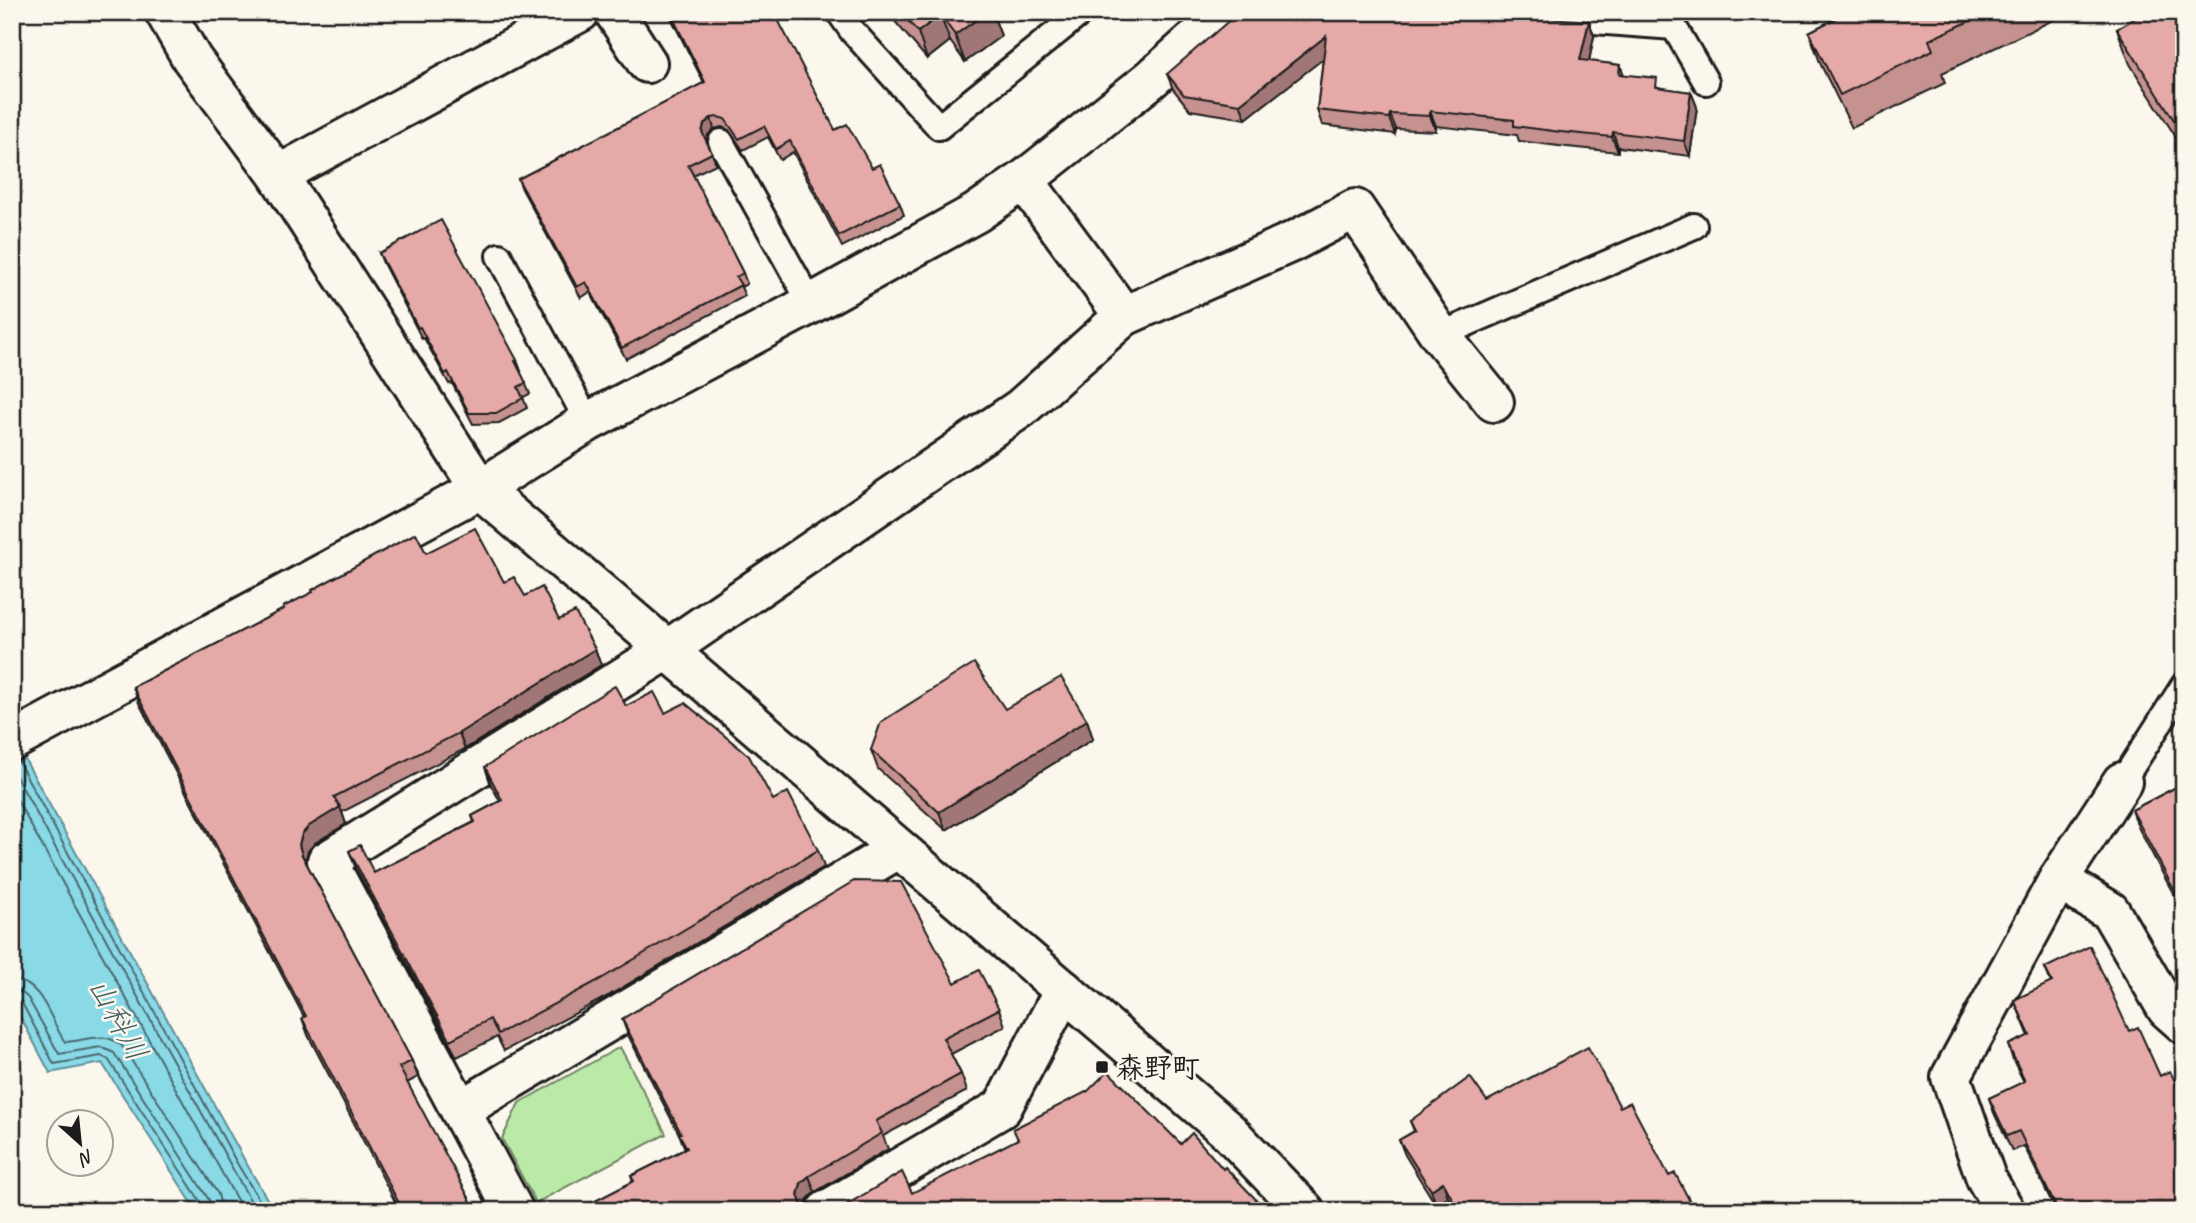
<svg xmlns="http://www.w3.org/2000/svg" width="2196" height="1223" font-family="Caveat,'Klee One',sans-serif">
	<rect width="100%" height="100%" fill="#fbf7ec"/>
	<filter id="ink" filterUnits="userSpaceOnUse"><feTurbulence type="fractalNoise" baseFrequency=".0143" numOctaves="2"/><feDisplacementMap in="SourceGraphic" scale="14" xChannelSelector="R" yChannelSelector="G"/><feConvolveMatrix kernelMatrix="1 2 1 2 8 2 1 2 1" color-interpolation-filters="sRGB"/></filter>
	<g filter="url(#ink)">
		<path fill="#bbeaa8" stroke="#6c8362" stroke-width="2" d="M 620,1047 L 666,1134 L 536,1203 L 502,1139 L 519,1103 Z"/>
		<path fill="#8ad9e7" stroke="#5e8d96" stroke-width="2" d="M 12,736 L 245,1161 L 274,1211 L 197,1211 L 102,1063 L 50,1073 L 12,1001 Z"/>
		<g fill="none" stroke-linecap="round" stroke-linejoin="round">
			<g stroke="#48686d" stroke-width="2">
				<path d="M 18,761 L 238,1165 L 266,1211"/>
				<path d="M 12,769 L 256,1211"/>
				<path d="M 12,791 L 243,1211"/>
				<path d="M 12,980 C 43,981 50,1021 65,1042 C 85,1041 105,1030 122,1046 L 218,1194 L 222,1211"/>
				<path d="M 12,991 L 21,992 L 28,998 L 59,1054 L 101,1047 L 114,1053 L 209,1200 L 212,1211"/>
				<path d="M 12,999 L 22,1003 L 54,1064 L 101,1056 L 108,1059 L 202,1204 L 203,1211"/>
			</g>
			<g stroke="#1c1c1c" stroke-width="30">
				<g id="lane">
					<path d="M 839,12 L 853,32 L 939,127 L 1082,12"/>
					<path d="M 1471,12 L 1674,27"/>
					<path d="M 1666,13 L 1706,82"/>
					<path d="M 721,142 L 811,304"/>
					<path d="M 499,256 L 588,422"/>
					<path d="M 1440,335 L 1694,226"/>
					<path d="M 2122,782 L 2184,685"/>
				</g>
			</g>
			<g stroke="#1c1c1c" stroke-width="44">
				<g id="street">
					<path d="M 165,12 L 192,59 L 278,175 L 480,489"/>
					<path d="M 614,12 L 647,63"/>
					<path d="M 278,175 L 580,12"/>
					<path d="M 1124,316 L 1294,241 L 1355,209 L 1440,335 L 1494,402"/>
					<path d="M 12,741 L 480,489 L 588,422 L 811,304 L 976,213 L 1024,180 L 1150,80 L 1226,12"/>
					<path d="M 2058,880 L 2110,911 L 2167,1009 L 2184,1024"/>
					<path d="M 460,1110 L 898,849"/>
					<path d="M 514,1211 L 327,861 L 667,650 L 1021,408 L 1124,316 L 1024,180"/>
					<path d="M 826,1211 L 1002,1108 L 1064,990"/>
					<path d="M 2005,1211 L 1986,1178 L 1951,1077 L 2058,880 L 2122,782"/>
				</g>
			</g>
			<g stroke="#1c1c1c" stroke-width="44">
				<path id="secondary" d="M 480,489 L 1229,1132 L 1305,1211"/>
			</g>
			<use href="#lane" stroke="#fbf7ec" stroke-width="24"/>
			<use href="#street" stroke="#fbf7ec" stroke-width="38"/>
			<use href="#secondary" stroke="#fbf7ec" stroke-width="38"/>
		</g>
		<g fill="#c59290" stroke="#1c1c1c" stroke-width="2">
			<path d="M 668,12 L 782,12 L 782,13 L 776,17 L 835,130 L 872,168 L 900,204 L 904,215 L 842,247 L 793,152 L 780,160 L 768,137 L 743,150 L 729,130 L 722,127 L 714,129 L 708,135 L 707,141 L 716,164 L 693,175 L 743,273 L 747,284 L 741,287 L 745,296 L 626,359 L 590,292 L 581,298 L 522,189 L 518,179 L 704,83 Z"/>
			<path d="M 887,12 L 992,12 L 1001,36 L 965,62 L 950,41 L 927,59 Z"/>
			<path d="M 1848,12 L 2070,12 L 1942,73 L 1945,83 L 1852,128 L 1821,65 L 1809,32 Z"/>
			<path d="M 2184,12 L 2184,150 L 2130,64 L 2117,29 Z"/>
			<path d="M 1589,21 L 1594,36 L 1589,61 L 1620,65 L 1624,75 L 1661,88 L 1691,92 L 1697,107 L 1690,156 L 1618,147 L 1618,152 L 1567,147 L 1519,141 L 1517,135 L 1436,126 L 1436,131 L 1396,129 L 1395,134 L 1322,125 L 1317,110 L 1323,58 L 1246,119 L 1190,110 L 1173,89 L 1167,74 Z"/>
			<path d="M 379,253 L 517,360 L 521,371 L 520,371 L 530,394 L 523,397 L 527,408 L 499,423 L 473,424 L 452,383 L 449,384 L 424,338 L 422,339 L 383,263 Z"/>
			<path d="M 426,553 L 504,582 L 559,620 L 595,649 L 601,665 L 465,749 L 342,812 L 346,824 L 315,843 L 308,851 L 305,861 L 412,1061 L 418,1077 L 407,1083 L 476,1211 L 400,1211 L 308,1035 L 302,1018 L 304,1017 L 139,703 L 133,687 L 284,609 Z"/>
			<path d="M 626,706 L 665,713 L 773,800 L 818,850 L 824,867 L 608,996 L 504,1051 L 497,1037 L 457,1057 L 356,869 L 349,851 L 374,873 L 474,822 L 472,816 L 500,801 L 491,785 L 485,767 Z"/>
			<path d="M 1005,709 L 1087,720 L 1093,739 L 946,830 L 878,769 L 871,750 Z"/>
			<path d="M 2184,783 L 2184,914 L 2138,827 L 2132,810 Z"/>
			<path d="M 2045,968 L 2129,1031 L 2160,1076 L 2170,1071 L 2055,1209 L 2024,1146 L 2012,1151 L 1994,1113 L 1989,1098 L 2024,1082 L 2013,1060 L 2008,1045 L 2029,1036 L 2014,1000 L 2051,983 Z"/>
			<path d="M 955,983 L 999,1009 L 1005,1026 L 951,1054 L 961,1074 L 967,1091 L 883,1136 L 888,1149 L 815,1192 L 807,1200 L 805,1209 L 806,1211 L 576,1211 L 633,1182 L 631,1176 L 685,1149 L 679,1134 L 628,1035 L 622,1019 Z"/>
			<path d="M 1487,1101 L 1620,1107 L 1669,1176 L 1695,1211 L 1456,1211 L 1448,1197 L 1436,1205 L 1405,1155 L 1399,1140 L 1414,1131 L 1410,1121 Z"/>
		</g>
		<g fill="#a07776" stroke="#1c1c1c" stroke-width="2">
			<path d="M 987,12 L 992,12 L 1001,36 L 965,62 L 955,35 Z"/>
			<path d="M 940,15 L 950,41 L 927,59 L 918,32 Z"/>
			<path d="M 1589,21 L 1594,36 L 1586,76 L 1580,60 Z"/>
			<path d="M 1326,36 L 1332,52 L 1246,119 L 1240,104 Z"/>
			<path d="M 1620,65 L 1626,80 L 1619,74 Z"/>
			<path d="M 1691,92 L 1697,107 L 1690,156 L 1684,141 Z"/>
			<path d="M 1430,111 L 1436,126 L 1436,131 L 1430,116 Z"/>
			<path d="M 1390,114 L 1396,129 L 1395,134 L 1389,118 Z"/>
			<path d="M 711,118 L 714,129 L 708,135 L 706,142 L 702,132 L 704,124 Z"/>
			<path d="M 1613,132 L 1618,147 L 1618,152 L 1612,137 Z"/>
			<path d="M 595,649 L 601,665 L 465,749 L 459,733 Z"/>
			<path d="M 1087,720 L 1093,739 L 946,830 L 939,812 Z"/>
			<path d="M 340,807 L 346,824 L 315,843 L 308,851 L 305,861 L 302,855 L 299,845 L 302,834 L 309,826 Z"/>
			<path d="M 809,1176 L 815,1192 L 807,1200 L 804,1211 L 803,1211 L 798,1195 L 801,1183 Z"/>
			<path d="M 1443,1182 L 1448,1197 L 1436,1205 L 1431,1190 Z"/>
		</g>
		<g fill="#e5aaa8" stroke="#1c1c1c" stroke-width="2">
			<path d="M 670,12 L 774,12 L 835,130 L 847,124 L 872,168 L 880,164 L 900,204 L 839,236 L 790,141 L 776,149 L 764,126 L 739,139 L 725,119 L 718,117 L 711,118 L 704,124 L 702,132 L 712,153 L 688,165 L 743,273 L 736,277 L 741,285 L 622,348 L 586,282 L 577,287 L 518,179 L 705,82 Z"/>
			<path d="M 900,12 L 987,12 L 955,35 L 940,15 L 918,32 Z"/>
			<path d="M 1239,12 L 1472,12 L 1589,21 L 1580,60 L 1620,65 L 1619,74 L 1657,78 L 1656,87 L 1691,92 L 1684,141 L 1613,132 L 1612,137 L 1561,132 L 1514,126 L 1514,120 L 1430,111 L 1430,116 L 1390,114 L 1389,118 L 1317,110 L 1326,36 L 1240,104 L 1184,95 L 1167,74 Z"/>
			<path d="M 1848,12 L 1989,12 L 1929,40 L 1933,50 L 1840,95 L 1809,32 Z"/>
			<path d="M 2145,12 L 2184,12 L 2184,136 L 2117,29 Z"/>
			<path d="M 441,220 L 517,360 L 515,361 L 526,383 L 518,387 L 523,398 L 496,413 L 469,413 L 448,372 L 445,374 L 420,327 L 418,328 L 379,253 Z"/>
			<path d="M 475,528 L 504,582 L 514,577 L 525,596 L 542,587 L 559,620 L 575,612 L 595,649 L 459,733 L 334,797 L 340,807 L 309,826 L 302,834 L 299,845 L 302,855 L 412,1061 L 399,1067 L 476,1211 L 403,1211 L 302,1018 L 306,1016 L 133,687 L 284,609 L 283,607 L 313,592 L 312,590 L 416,533 L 426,553 Z"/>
			<path d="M 974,663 L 1005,709 L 1061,677 L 1087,720 L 939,812 L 871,750 L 881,722 Z"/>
			<path d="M 615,686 L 626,706 L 654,692 L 665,713 L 685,703 L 749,756 L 773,800 L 788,792 L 818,850 L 601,979 L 498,1034 L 490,1019 L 450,1040 L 349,851 L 360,845 L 374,873 L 475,822 L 472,816 L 502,800 L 485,767 Z"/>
			<path d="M 2184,783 L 2184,909 L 2132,810 Z"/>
			<path d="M 854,881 L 901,882 L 955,983 L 979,970 L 999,1009 L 943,1038 L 961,1074 L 876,1121 L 882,1133 L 809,1176 L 801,1183 L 798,1195 L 802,1206 L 806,1211 L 731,1211 L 729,1207 L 721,1211 L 576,1211 L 634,1181 L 631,1176 L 687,1148 L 679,1134 L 681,1133 L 622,1019 Z"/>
			<path d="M 2090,946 L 2129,1031 L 2138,1027 L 2160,1076 L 2170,1071 L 2184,1100 L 2184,1211 L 2052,1211 L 2057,1209 L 2019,1131 L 2007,1136 L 1989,1098 L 2025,1081 L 2008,1045 L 2030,1035 L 2014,1000 L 2052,982 L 2045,968 Z"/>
			<path d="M 1588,1047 L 1620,1107 L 1630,1102 L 1669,1176 L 1675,1173 L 1695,1211 L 1459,1211 L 1443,1182 L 1431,1190 L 1399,1140 L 1415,1131 L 1410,1121 L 1470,1077 L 1487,1101 Z"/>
			<path d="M 1108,1071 L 1181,1144 L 1192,1133 L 1223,1169 L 1225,1167 L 1267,1211 L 836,1211 L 902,1172 L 912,1193 L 1018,1139 L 1013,1129 L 1088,1091 Z"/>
		</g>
	</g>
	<rect fill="#1c1c1c" stroke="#fbf7ec" stroke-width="2.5" x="1095" y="1060" width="14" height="14" rx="3.5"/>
	<g text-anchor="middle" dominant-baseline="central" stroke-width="5" stroke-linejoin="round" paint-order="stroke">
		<g font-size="28" font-weight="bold" fill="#1c1c1c" stroke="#fbf7ec" text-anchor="start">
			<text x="1116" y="1067">森野町</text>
		</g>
		<g font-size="30" font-style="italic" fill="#425e63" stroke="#fbf7ec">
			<text transform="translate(118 1019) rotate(61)">山科川</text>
		</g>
	</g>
	<rect width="2196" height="1223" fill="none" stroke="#fbf7ec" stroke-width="42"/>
	<rect x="21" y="21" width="2154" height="1181" fill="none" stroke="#1c1c1c" stroke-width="2.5" filter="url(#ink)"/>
	<g transform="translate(80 1143) rotate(153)"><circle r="33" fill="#fbf7ec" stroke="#a29f99" stroke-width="2"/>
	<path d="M0-5L12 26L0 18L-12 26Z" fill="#1c1c1c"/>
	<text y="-10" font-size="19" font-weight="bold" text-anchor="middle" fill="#1c1c1c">N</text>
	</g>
</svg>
